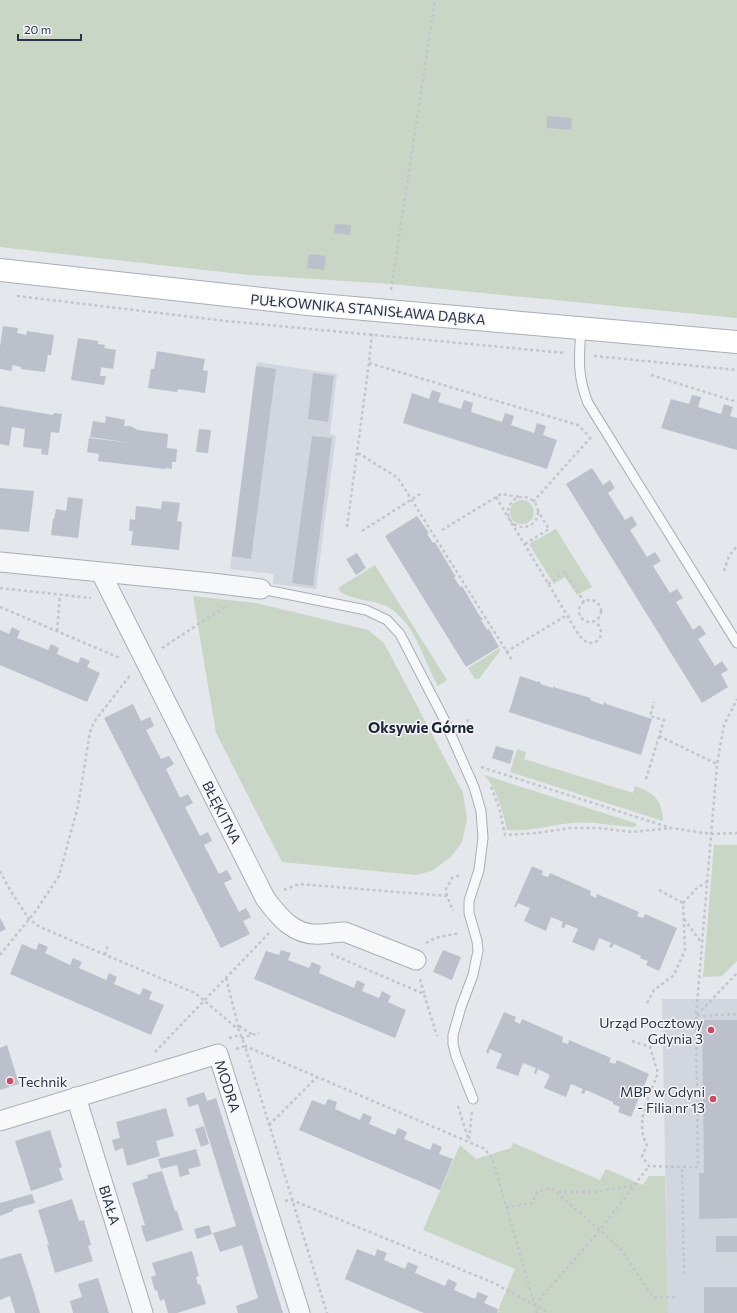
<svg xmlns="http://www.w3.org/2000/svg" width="737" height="1313" font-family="Commissioner,sans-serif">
	<rect width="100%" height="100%" fill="#e4e7ec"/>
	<g fill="#d2d6de">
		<path d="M 257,362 L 337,374 L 330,434 L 336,436 L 316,589 L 273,584 L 274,574 L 230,569 Z"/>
		<path d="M 662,999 L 737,999 L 737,1313 L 668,1313 Z"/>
	</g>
	<g fill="#c9d6c5">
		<path d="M 0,0 L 737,0 L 737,318 L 392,284 L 249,275 L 0,247 Z"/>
		<circle cx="522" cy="512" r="12"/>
		<path d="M 556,529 L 592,587 L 577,595 L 565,577 L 554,584 L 529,544 Z"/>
		<path d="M 375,565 L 447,680 L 438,686 C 423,660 416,623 388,607 C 376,599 344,601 338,588 Z"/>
		<path d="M 193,596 L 256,603 L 368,630 L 384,643 L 463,793 L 467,819 L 462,842 L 451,857 L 432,871 L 416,875 L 282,862 L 216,733 Z"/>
		<path d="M 500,648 L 500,651 L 479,679 L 475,679 L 468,668 Z"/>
		<path d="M 517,749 L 526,752 L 524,759 L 633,793 L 635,786 C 654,793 662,799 663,821 L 510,772 Z"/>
		<path d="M 484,775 L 635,823 L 637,825 L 634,827 C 613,826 593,821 572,823 C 550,825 529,832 507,830 C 502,810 498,790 484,775 Z"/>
		<path d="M 714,845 L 737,845 L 737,961 L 722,976 L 703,977 Z"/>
		<path d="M 513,1143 L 600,1180 L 606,1169 L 643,1185 L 649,1176 L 665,1176 L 668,1313 L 497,1313 L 515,1269 L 423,1230 L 460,1145 L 476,1159 L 511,1148 Z"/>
	</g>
	<g fill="#bbc0ca">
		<path d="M 547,116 L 572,118 L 571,130 L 547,128 Z"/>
		<path d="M 335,224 L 351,225 L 350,235 L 334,233 Z"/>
		<path d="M 309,254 L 326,256 L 324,270 L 307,268 Z"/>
		<path d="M 3,326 L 18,328 L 17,333 L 26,335 L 27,331 L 54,335 L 51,355 L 48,355 L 45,372 L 21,369 L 21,367 L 12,365 L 12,371 L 0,369 L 0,347 Z"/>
		<path d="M 78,338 L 98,341 L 98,344 L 105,345 L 104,348 L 116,350 L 113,369 L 101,367 L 100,376 L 106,376 L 104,385 L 71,380 Z"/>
		<path d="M 157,351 L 205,359 L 203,370 L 208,371 L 205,393 L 178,389 L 177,392 L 148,388 L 151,369 L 154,369 Z"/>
		<path d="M 256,366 L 276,369 L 251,559 L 232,556 Z"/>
		<path d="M 313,373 L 334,376 L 328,422 L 308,419 Z"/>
		<path d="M 432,390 L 441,393 L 438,402 L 461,409 L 464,400 L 473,403 L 471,412 L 502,422 L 505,413 L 514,416 L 511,425 L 534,433 L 537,423 L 546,426 L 543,435 L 557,440 L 547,469 L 403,423 L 412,393 L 429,399 Z"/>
		<path d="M 692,395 L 701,397 L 698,407 L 721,414 L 724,404 L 733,407 L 730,416 L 737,418 L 737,450 L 661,428 L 671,399 L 689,404 Z"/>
		<path d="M 0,406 L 53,415 L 54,413 L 62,414 L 59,433 L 51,432 L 48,455 L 41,454 L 42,449 L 23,447 L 25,429 L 12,427 L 9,446 L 0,444 Z"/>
		<path d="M 106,416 L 125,420 L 124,426 L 130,426 L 138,430 L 168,434 L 167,448 L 177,449 L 176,462 L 172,462 L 172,469 L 166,468 L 165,469 L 98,461 L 99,454 L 87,452 L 89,438 L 131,443 L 90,437 L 93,421 L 105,423 Z"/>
		<path d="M 199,429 L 211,430 L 208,453 L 196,452 Z"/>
		<path d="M 312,436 L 332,438 L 313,586 L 292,583 Z"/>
		<path d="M 592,468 L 603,485 L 610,480 L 615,488 L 608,493 L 625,520 L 632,516 L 637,525 L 630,530 L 647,557 L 655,552 L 661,561 L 653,566 L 670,593 L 677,589 L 683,598 L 676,602 L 693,630 L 700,625 L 706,634 L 698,639 L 715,666 L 722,661 L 728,670 L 721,674 L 728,687 L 702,703 L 566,484 Z"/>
		<path d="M 0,488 L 34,491 L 29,532 L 0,529 Z"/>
		<path d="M 68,497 L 83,499 L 78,538 L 51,535 L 53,519 L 54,519 L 56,509 L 66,511 Z"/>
		<path d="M 162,501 L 180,503 L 177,521 L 182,522 L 179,550 L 131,545 L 133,531 L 129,531 L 130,519 L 135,520 L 136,506 L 161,509 Z"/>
		<path d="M 417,516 L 429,533 L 427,534 L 433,543 L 435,542 L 454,574 L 456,576 L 454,577 L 460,587 L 462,586 L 481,618 L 481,617 L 483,619 L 481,620 L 487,630 L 489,629 L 499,647 L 466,667 L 385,536 Z"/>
		<path d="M 357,553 L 366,568 L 356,575 L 346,559 Z"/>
		<path d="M 12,627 L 20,631 L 17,638 L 48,650 L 51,644 L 59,648 L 57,654 L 78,663 L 81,657 L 90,661 L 87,667 L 100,673 L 87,702 L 0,665 L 0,630 L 9,634 Z"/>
		<path d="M 520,676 L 538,682 L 538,681 L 541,682 L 540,684 L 553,688 L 554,686 L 556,688 L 591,698 L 590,700 L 603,705 L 604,702 L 606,703 L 606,704 L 652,719 L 641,755 L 509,712 Z"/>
		<path d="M 133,704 L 141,721 L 150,717 L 154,726 L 146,730 L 161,759 L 169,756 L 174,764 L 166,769 L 180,798 L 188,794 L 193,803 L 185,807 L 200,836 L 208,832 L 212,841 L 204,845 L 219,874 L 227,870 L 232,879 L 224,883 L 239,912 L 246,908 L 251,917 L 243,921 L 250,934 L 221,948 L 104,718 Z"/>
		<path d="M 496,746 L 514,751 L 510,764 L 492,758 Z"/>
		<path d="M 532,866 L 543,871 L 542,875 L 548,877 L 550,873 L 591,891 L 590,895 L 596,898 L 597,894 L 639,912 L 637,916 L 643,918 L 645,914 L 677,928 L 659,971 L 646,965 L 648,961 L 640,958 L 641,956 L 614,944 L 612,948 L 609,947 L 611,943 L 599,938 L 594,951 L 572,942 L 578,929 L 566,924 L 564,928 L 561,927 L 563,922 L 551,917 L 546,931 L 524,921 L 530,908 L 518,903 L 516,907 L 514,907 Z"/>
		<path d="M 0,918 L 6,929 L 0,932 Z"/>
		<path d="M 39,943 L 48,947 L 45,953 L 70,965 L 73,958 L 82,962 L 79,968 L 106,980 L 109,973 L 117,977 L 114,984 L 140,995 L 143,988 L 152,992 L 149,999 L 164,1005 L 151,1035 L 10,974 L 22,944 L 36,950 Z"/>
		<path d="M 281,950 L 291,953 L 288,960 L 309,968 L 312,962 L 321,966 L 319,973 L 354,988 L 357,980 L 365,984 L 362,991 L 379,998 L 382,991 L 391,996 L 388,1002 L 406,1010 L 395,1038 L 254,979 L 266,951 L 279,955 Z"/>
		<path d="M 443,950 L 461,957 L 452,980 L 433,972 Z"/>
		<path d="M 504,1012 L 516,1017 L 514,1021 L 520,1024 L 522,1019 L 563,1037 L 562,1042 L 568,1044 L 569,1040 L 611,1058 L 609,1062 L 615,1064 L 617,1060 L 649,1074 L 631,1117 L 618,1112 L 620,1107 L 613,1104 L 613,1102 L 586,1090 L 584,1094 L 581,1093 L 583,1089 L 571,1084 L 566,1097 L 544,1088 L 550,1075 L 538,1069 L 536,1074 L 534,1073 L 536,1068 L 523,1063 L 518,1076 L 496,1068 L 502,1054 L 490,1049 L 488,1054 L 486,1052 Z"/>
		<path d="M 702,1020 L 737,1020 L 737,1218 L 699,1219 L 699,1173 L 704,1173 Z"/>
		<path d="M 7,1045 L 19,1084 L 0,1090 L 0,1048 Z"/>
		<path d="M 204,1092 L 207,1101 L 216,1098 L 283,1313 L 238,1313 L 236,1306 L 258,1298 L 242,1245 L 220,1252 L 213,1233 L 236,1226 L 198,1104 L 189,1107 L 186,1098 Z"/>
		<path d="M 328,1099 L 337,1102 L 335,1109 L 360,1120 L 363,1113 L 372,1117 L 369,1124 L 395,1135 L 398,1128 L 407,1132 L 404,1139 L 430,1150 L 433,1143 L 442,1147 L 439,1154 L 453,1159 L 440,1190 L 299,1130 L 312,1100 L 325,1105 Z"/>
		<path d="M 166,1108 L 174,1136 L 156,1141 L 160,1156 L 127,1166 L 123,1148 L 115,1151 L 112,1140 L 120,1138 L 116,1122 Z"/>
		<path d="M 204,1126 L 209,1144 L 201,1147 L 195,1129 Z"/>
		<path d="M 50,1130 L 62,1167 L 59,1168 L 63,1180 L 31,1191 L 15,1141 Z"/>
		<path d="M 196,1149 L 201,1166 L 188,1169 L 190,1174 L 180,1177 L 177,1165 L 161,1169 L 158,1159 Z"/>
		<path d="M 162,1171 L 175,1211 L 177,1211 L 183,1230 L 146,1242 L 141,1226 L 145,1225 L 132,1183 L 148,1178 L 147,1175 Z"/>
		<path d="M 32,1194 L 35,1203 L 13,1209 L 13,1211 L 0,1216 L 0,1203 Z"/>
		<path d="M 72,1199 L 79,1221 L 84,1220 L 91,1245 L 88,1246 L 93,1261 L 55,1273 L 47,1245 L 49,1245 L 38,1210 Z"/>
		<path d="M 209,1225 L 212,1234 L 197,1239 L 194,1229 Z"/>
		<rect x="716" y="1236" width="21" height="16"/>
		<path d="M 357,1249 L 375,1256 L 377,1249 L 387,1253 L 384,1260 L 405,1269 L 408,1262 L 418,1266 L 415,1273 L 445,1286 L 448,1279 L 457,1283 L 454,1290 L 475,1299 L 478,1292 L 488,1296 L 484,1303 L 498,1309 L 497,1313 L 424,1313 L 345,1279 Z"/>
		<path d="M 192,1251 L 199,1276 L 196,1277 L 198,1285 L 200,1284 L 206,1304 L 177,1313 L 168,1313 L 164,1299 L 160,1301 L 157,1290 L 155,1291 L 151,1277 L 156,1275 L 152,1263 Z"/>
		<path d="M 21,1253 L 33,1289 L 40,1313 L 15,1313 L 10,1296 L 0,1300 L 0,1259 Z"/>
		<path d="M 98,1278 L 109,1313 L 73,1313 L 70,1301 L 82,1297 L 78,1284 Z"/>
		<rect x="704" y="1287" width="33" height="26"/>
	</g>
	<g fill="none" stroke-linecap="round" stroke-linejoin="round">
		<g stroke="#a9aeb7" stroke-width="11">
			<g id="lane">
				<path d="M 581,328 C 579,357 577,376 588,403 L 737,643"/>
				<path d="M 261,589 L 366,610 L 387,620 L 400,634 L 444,719 L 474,787 L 481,811 L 483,838 L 479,870 L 469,901 L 469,913 L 477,941 L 478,951 L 473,975 L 461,1007 L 453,1035 L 453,1044 L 456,1056 L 473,1099"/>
			</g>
		</g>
		<g stroke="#a9aeb7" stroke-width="21">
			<g id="street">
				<path d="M 0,562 L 212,583 L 261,589"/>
				<path d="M 101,573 L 265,898 C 279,917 294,936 320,934 C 328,934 336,932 345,932 L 416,960"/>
				<path d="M 76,1097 L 143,1313"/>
				<path d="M 0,1121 L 218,1054 L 300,1313"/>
			</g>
		</g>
		<g stroke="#a9aeb7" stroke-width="24">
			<path id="secondary" d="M 0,270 L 308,304 L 737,342"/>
		</g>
		<g stroke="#c2c5cb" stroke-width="2.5" stroke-dasharray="3 3" stroke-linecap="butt">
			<path d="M 391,290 L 435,0"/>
			<path d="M 17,296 L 226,321 L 565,353"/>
			<path d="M 594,356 L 737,370"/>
			<path d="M 369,363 L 578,425 L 588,435"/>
			<path d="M 651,375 L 737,402"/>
			<path d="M 358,453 L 398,478 L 512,660"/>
			<path d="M 496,497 L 567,615"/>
			<circle cx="523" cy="512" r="15"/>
			<path d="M 533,502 L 592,436"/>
			<path d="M 347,527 L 369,363 L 372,333"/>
			<path d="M 442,530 L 501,494 L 520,497"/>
			<path d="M 362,531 L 420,494"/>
			<path d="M 525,544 L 549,529 L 538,511"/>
			<path d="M 724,571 L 729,556 L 737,546"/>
			<path d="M 548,584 L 565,572 L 584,602"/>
			<path d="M 0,588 L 91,598"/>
			<circle cx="590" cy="611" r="11"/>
			<path d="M 0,607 L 120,658"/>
			<path d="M 57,631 L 60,595"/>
			<path d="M 162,648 L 228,605"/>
			<path d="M 506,652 L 567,615 C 572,623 577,635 585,641 C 592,646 601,641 601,633 C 601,628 598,624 596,621"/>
			<path d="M 464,727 L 470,717"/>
			<path d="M 659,736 L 717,764"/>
			<path d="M 481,767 L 671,828 L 711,834 L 737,833"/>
			<path d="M 646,779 L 664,720 L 650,716 L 654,702"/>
			<path d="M 491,787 L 499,807 L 505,835 L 537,833 L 571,828 L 598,828 L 633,832 L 671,828"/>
			<path d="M 0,871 L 10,890 L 29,919 L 40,927 L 195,993 L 239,1030 L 245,1046 L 485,1149 L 492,1158 L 537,1313"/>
			<path d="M 284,890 L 299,884 L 447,896 L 453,911"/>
			<path d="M 659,890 L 683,903"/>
			<path d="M 447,896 L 446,889 L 452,878 L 461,875"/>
			<path d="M 684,919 L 701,942"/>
			<path d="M 426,943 L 435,938 L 459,933"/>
			<path d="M 331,954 L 424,994 L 437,1036"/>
			<path d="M 0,955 L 35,912 L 59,876 L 78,806 L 90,732 L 94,722 L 131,674"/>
			<path d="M 105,955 L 108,944"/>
			<path d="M 226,978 L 239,1029"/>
			<path d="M 420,979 L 424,993"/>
			<path d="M 647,1003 L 654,990 L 674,975 L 685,950 L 683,903 L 698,887 L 707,882"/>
			<path d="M 697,1015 L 737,973"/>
			<path d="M 697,1016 L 737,1014"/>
			<path d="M 647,1025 L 696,1025"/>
			<path d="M 239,1026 L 253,1035"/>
			<path d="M 229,1038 L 240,1035"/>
			<path d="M 241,1038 L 259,1033"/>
			<path d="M 632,1041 L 650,1047 L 658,1073 C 650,1095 634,1122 647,1145 L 642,1157 L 649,1166 L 682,1167"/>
			<path d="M 236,1049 L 245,1046 L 327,1313"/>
			<path d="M 155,1052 L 269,933"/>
			<path d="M 458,1106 L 469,1141"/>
			<path d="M 269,1125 L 317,1077"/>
			<path d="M 469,1139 L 472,1112"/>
			<path d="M 558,1192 L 595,1192 L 634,1185"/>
			<path d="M 285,1201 L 292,1200 L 494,1283 L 549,1313"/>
			<path d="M 506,1207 L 532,1203 L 537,1192 L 551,1188 L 600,1230 L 649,1166"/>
			<path d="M 684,1274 L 682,1167 L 698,1167 L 696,1016 L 717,764 L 724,725 L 737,699"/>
			<path d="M 535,1305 L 600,1230 L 622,1251 L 653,1297 L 678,1297"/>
		</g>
		<use href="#lane" stroke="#f7f8fa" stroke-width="9"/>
		<use href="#street" stroke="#f7f8fa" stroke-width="19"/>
		<use href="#secondary" stroke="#fff" stroke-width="22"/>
	</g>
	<g fill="#d1495b" stroke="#f4f6f9" stroke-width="1.5">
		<circle cx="711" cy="1030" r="4"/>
		<circle cx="10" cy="1081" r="4"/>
		<circle cx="713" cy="1099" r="4"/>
	</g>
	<g text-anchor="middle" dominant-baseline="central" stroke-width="3" stroke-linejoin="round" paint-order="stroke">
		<g font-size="14" fill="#2b3445" stroke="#f4f6f9">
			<text transform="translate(368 309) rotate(5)">PUŁKOWNIKA STANISŁAWA DĄBKA</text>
			<text transform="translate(222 812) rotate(63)">BŁĘKITNA</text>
			<text transform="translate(228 1086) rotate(72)">MODRA</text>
			<text transform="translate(110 1205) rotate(73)">BIAŁA</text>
		</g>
		<g font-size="14" fill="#2b3445" stroke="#f4f6f9" text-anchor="end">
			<text x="703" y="1022">Urząd Pocztowy<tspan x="703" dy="16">Gdynia 3</tspan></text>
			<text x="18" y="1081" text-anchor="start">Technik</text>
			<text x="705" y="1091">MBP w Gdyni<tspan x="705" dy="16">- Filia nr 13</tspan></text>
		</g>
		<g font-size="15" font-weight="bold" fill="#1d2536" stroke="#f4f6f9">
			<text x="421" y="727">Oksywie Górne</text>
		</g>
	</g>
	<path d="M18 34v6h63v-6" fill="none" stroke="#2b3445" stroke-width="2"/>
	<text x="24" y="34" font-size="12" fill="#2b3445" stroke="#f4f6f9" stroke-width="3" paint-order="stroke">20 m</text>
</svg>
